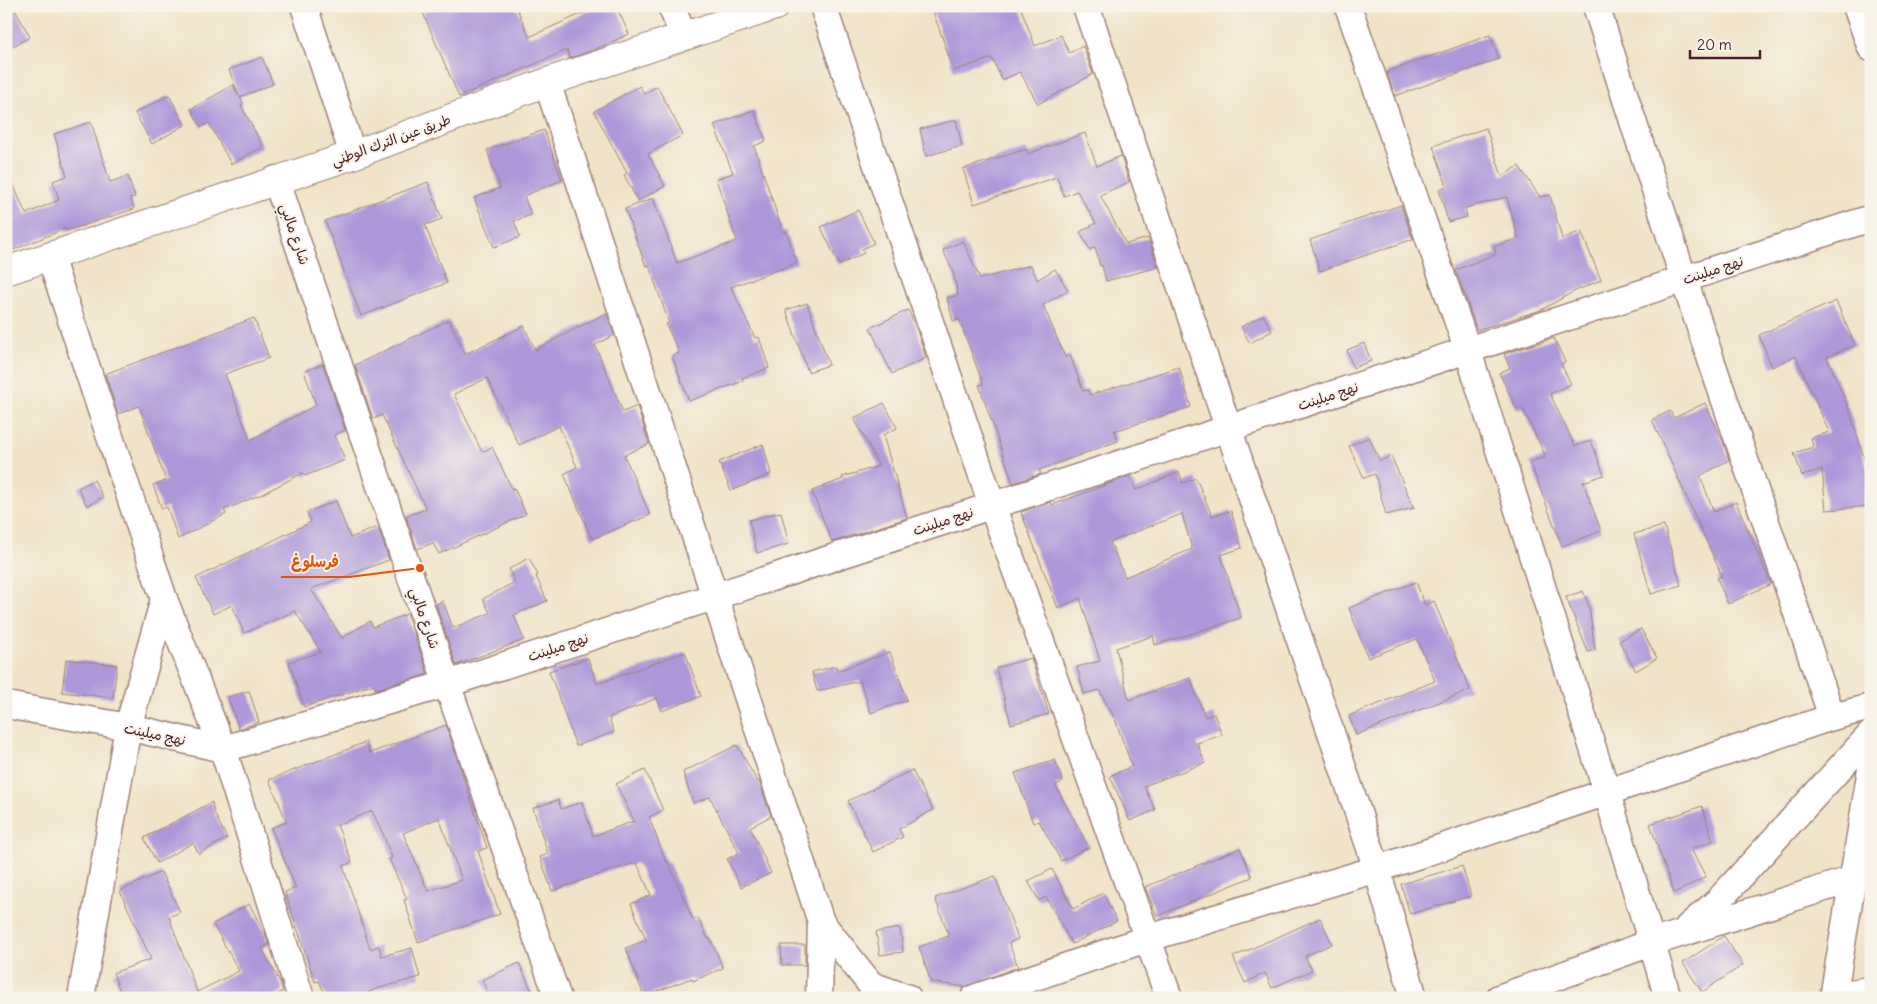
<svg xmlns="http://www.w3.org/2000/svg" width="1877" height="1004" font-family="Delius,'Playpen Sans Arabic',sans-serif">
	<rect width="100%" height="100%" fill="#f7f3e8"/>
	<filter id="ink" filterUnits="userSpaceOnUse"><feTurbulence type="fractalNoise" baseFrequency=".02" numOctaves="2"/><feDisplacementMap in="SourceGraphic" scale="10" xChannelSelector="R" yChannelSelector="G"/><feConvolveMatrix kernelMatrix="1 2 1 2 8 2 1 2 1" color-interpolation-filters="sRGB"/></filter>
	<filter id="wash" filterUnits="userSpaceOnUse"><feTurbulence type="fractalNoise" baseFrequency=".0096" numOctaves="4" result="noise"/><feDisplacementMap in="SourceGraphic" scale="20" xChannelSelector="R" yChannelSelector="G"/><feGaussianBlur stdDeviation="1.12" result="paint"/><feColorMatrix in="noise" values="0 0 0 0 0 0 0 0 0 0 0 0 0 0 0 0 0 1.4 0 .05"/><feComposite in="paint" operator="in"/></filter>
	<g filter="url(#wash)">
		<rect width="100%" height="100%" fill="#f1e3c7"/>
		<g id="blocks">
			<g fill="#ae98d9" fill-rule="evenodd">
				<path d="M 6,6 L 13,6 L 30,37 L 6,50 Z"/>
				<path d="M 439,6 L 516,6 L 529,37 L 599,6 L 616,6 L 629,34 L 594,50 L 570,58 L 567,50 L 459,97 L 423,13 Z"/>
				<path d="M 931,6 L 1020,6 L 1035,46 L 1061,35 L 1069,53 L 1083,46 L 1093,74 L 1038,104 L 1020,72 L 1002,80 L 992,58 L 954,71 Z"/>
				<path d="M 1490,35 L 1499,59 L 1395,96 L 1387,72 Z"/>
				<path d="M 262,57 L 273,84 L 240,97 L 243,104 L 241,105 L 263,147 L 231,164 L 209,123 L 201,127 L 191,109 L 233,85 L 239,96 L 229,70 Z"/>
				<path d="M 640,86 L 644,94 L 657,86 L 683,135 L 648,154 L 665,186 L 638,201 L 624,175 L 627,173 L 594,111 Z"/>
				<path d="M 169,95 L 185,125 L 152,144 L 135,113 Z"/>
				<path d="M 754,110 L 766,141 L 754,146 L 783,232 L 786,231 L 797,263 L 731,287 L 755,338 L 759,337 L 769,368 L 742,378 L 743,381 L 689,401 L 672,356 L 679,353 L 666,324 L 669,323 L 649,265 L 646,266 L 625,209 L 653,198 L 677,263 L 737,241 L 716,179 L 733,173 L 714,125 Z"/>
				<path d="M 956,120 L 962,146 L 926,156 L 920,129 Z"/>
				<path d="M 91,122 L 110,182 L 128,176 L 135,197 L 130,198 L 134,209 L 66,231 L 66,228 L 6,253 L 6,168 L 26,214 L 59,200 L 53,181 L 67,176 L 54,134 Z"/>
				<path d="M 1486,128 L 1502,176 L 1519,166 L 1540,197 L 1550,195 L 1562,239 L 1581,231 L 1601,280 L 1573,292 L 1541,310 L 1477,330 L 1456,270 L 1496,254 L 1494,247 L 1518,238 L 1507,197 L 1465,208 L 1467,217 L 1448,222 L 1439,189 L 1447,186 L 1433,146 Z"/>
				<path d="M 544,130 L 562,180 L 524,196 L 531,215 L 514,221 L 520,237 L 494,247 L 474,198 L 500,188 L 487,150 Z"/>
				<path d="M 1085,133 L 1097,166 L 1121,156 L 1129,182 L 1100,195 L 1126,244 L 1148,238 L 1158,267 L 1106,281 L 1102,265 L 1100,266 L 1095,247 L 1090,250 L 1080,232 L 1096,223 L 1077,191 L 1064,196 L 1057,177 L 974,204 L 963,169 L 1026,149 L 1028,154 Z"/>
				<path d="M 428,182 L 442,219 L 425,225 L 447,283 L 361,316 L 325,221 Z"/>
				<path d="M 1401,205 L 1413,239 L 1320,271 L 1310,240 L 1341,229 L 1340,226 Z"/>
				<path d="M 858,210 L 874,243 L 862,249 L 864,253 L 839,265 L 821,227 Z"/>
				<path d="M 963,241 L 980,279 L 1031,265 L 1037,280 L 1055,269 L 1068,290 L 1043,305 L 1065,357 L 1070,355 L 1083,391 L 1088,390 L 1090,395 L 1179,367 L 1191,407 L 1114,431 L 1118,441 L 1039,470 L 1041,474 L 1013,483 L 979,385 L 983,384 L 959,319 L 953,321 L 947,298 L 958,295 L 953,272 L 943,250 Z"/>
				<path d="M 1836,301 L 1855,345 L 1827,357 L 1849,409 L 1869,474 L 1871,506 L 1826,510 L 1822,469 L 1802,476 L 1794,453 L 1813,447 L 1811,438 L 1829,432 L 1796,356 L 1772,367 L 1759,335 Z"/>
				<path d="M 807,303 L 829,365 L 808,372 L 786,310 Z"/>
				<path d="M 908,310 L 917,330 L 926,358 L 892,374 L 870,328 Z"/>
				<path d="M 606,313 L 614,335 L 595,345 L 623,412 L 637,406 L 649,444 L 624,455 L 650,515 L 592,539 L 564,474 L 577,467 L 559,426 L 519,445 L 487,378 L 454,394 L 482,452 L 492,447 L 512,489 L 514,488 L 526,514 L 439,554 L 433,543 L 417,549 L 406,516 L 426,509 L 382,415 L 373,419 L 355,365 L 449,320 L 465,354 L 524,326 L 535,350 Z"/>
				<path d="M 1263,315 L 1272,331 L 1250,343 L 1241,327 Z"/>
				<path d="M 254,318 L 269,358 L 225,374 L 250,440 L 316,405 L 304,371 L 323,364 L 345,430 L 334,435 L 345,460 L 305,476 L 303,473 L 262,494 L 224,510 L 226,514 L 178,539 L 167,507 L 162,509 L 153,485 L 166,481 L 139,406 L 118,414 L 105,374 Z"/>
				<path d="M 1554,338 L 1565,362 L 1561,364 L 1571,384 L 1550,394 L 1575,446 L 1591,441 L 1604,475 L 1583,482 L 1601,531 L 1562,546 L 1530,462 L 1546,457 L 1522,407 L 1517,409 L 1499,373 L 1510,368 L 1504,354 Z"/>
				<path d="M 1364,343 L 1371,361 L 1353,368 L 1347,350 Z"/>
				<path d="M 884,403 L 897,428 L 883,435 L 907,518 L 832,542 L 812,491 L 843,479 L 842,477 L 879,466 L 854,418 Z"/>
				<path d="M 1705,403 L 1723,441 L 1729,460 L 1700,476 L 1714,512 L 1736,502 L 1771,584 L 1728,604 L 1717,578 L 1722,576 L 1652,420 L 1670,411 L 1674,418 Z"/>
				<path d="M 1369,437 L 1380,461 L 1391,456 L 1414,508 L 1386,515 L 1375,474 L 1364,478 L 1349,446 Z"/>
				<path d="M 763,444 L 771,474 L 731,491 L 719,462 Z"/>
				<path d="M 1179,472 L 1183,483 L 1196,478 L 1212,516 L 1231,511 L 1242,548 L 1221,555 L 1241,618 L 1155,645 L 1153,636 L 1116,648 L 1129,700 L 1190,678 L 1205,717 L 1214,714 L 1222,735 L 1197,743 L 1205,763 L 1144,786 L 1155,810 L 1130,821 L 1110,776 L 1132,766 L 1114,717 L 1099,690 L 1084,694 L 1077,667 L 1100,661 L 1080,598 L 1058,608 L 1021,512 L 1051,502 L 1052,505 L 1130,476 L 1136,490 ZM 1182,514 L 1192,549 L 1125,577 L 1110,542 Z"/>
				<path d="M 94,480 L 103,497 L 87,506 L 78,488 Z"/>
				<path d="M 336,501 L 350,538 L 378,527 L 389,560 L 311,589 L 342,638 L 370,621 L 373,627 L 407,614 L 428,674 L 376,689 L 374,684 L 304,707 L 289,662 L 321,652 L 295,611 L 244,633 L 232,605 L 213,614 L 196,578 L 311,522 L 307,512 Z"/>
				<path d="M 781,512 L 789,544 L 757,553 L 749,520 Z"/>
				<path d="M 1664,526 L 1681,585 L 1651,594 L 1634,534 Z"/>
				<path d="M 529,558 L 538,575 L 536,576 L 547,601 L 514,615 L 524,640 L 456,665 L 436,604 L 443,601 L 453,628 L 490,613 L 483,599 L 515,582 L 509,569 Z"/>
				<path d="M 1416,582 L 1425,605 L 1434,601 L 1470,690 L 1356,735 L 1349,716 L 1435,681 L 1417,639 L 1368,658 L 1349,608 Z"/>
				<path d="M 1583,591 L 1589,606 L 1595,650 L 1588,652 L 1566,597 Z"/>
				<path d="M 1641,629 L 1657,658 L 1636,671 L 1619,641 Z"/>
				<path d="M 685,652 L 701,696 L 662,711 L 657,698 L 609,718 L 614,732 L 576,746 L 549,671 L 588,658 L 597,684 Z"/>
				<path d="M 890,652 L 907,700 L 871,713 L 860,681 L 817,691 L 812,672 L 836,666 L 837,671 Z"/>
				<path d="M 1031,658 L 1049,714 L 1011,724 L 996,668 Z"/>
				<path d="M 66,659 L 117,665 L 113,698 L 62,692 Z"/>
				<path d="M 249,691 L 259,722 L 239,729 L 228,697 Z"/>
				<path d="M 446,725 L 487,848 L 478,851 L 500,914 L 418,942 L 404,900 L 407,899 L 389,859 L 392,858 L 383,834 L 372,811 L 337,825 L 352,862 L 343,866 L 370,949 L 379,946 L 382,956 L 412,948 L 420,977 L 376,989 L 357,998 L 327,998 L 319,981 L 315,982 L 285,892 L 296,888 L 271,828 L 287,822 L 269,780 L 366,742 L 370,753 ZM 439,818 L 462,880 L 428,891 L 403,833 Z"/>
				<path d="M 737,745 L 757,781 L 759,781 L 771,816 L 750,827 L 771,873 L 741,887 L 727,859 L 739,853 L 710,797 L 693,803 L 683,772 Z"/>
				<path d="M 1055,760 L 1063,782 L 1055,785 L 1089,847 L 1061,861 L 1039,821 L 1033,823 L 1015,773 Z"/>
				<path d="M 645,770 L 663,810 L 649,817 L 666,862 L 668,861 L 693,920 L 698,918 L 708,939 L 710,938 L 723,968 L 693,981 L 692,978 L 644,996 L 626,948 L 646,940 L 631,904 L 651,895 L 637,863 L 614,869 L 552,891 L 540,857 L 548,854 L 533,808 L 558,800 L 561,809 L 582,802 L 593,836 L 634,821 L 616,784 Z"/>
				<path d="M 912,770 L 933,810 L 899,829 L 903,837 L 873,852 L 848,801 Z"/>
				<path d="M 212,802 L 214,813 L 227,838 L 199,854 L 193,843 L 157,863 L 144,838 Z"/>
				<path d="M 1702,806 L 1713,841 L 1691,849 L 1706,877 L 1674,893 L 1650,824 Z"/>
				<path d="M 1240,848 L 1252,877 L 1157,916 L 1145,887 Z"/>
				<path d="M 1462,866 L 1471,896 L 1410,914 L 1401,884 Z"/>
				<path d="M 1052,869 L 1073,909 L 1103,893 L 1117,921 L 1072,944 L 1046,897 L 1039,901 L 1028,881 Z"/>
				<path d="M 161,872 L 180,912 L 169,917 L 197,992 L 239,971 L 213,924 L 249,904 L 265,933 L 269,945 L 262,948 L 280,982 L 283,991 L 271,998 L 123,998 L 113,973 L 151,959 L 120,891 Z"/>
				<path d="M 995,876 L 1018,939 L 1009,943 L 1018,967 L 965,987 L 931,982 L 919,947 L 949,936 L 935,898 Z"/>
				<path d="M 1320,918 L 1332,944 L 1305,956 L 1312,970 L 1272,988 L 1265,973 L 1245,983 L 1233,957 Z"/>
				<path d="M 900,928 L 903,952 L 880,955 L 876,932 Z"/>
				<path d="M 1724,936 L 1743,965 L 1702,992 L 1683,963 Z"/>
				<path d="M 781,945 L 805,945 L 805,965 L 782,965 Z"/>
				<path d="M 519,963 L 535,998 L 490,998 L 482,980 Z"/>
			</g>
		</g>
	</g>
	<g filter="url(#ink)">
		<use href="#blocks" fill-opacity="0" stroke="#9e8179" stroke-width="1"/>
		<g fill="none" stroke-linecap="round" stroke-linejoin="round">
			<g stroke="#9e8179" stroke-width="29">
				<g id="minor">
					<path d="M 304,6 L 353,155"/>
					<path d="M 671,6 L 684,37"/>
					<path d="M 823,6 L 992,505 L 1169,998"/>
					<path d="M 1086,6 L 1377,869 L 1414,998"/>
					<path d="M 1348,6 L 1468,351 L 1607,793 L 1668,998"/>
					<path d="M 1596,6 L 1684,280 L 1832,717"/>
					<path d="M 1856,6 L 1871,48"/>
					<path d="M 547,82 L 821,922 L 871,985 L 908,998"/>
					<path d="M 276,179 L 447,684 L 558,998"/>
					<path d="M 50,257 L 164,599 L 223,749 L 301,998"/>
					<path d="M 6,705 L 128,727 L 223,749 L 447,684 L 1871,218"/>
					<path d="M 1688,927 L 1718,901 L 1871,734"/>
					<path d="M 1834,995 L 1871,990"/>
					<path d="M 81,998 L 128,727 L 164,599"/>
					<path d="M 819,998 L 821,922"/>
					<path d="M 974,998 L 1149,938 L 1377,869 L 1832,717 L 1871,707"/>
					<path d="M 1499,998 L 1651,943 L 1853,879 L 1871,877"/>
					<path d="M 1833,998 L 1871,769"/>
				</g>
			</g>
			<g stroke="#9e8179" stroke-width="30">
				<path id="major" d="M 6,271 L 353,155 L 547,82 L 775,6"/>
			</g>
			<use href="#minor" stroke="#fff" stroke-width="26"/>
			<use href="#major" stroke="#fff" stroke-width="28"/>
		</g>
	</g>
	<g text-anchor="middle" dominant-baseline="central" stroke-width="4" stroke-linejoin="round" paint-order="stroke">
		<g font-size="14" fill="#4a1f2b" stroke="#f7f3e8">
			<text transform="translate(391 140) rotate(-20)">طريق عين الترك الوطني</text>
			<text transform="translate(295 234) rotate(71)">شارع مالبي</text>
			<text transform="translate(1713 270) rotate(-18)">نهج ميلينت</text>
			<text transform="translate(1328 396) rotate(-18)">نهج ميلينت</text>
			<text transform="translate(943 521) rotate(-18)">نهج ميلينت</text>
			<text transform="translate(425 618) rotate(71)">شارع مالبي</text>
			<text transform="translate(558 647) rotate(-18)">نهج ميلينت</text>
			<text transform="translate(155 734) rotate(12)">نهج ميلينت</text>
		</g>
	</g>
	<path fill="none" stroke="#e0560e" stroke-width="2" d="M420 568L349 577H281"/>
	<circle fill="#e0560e" stroke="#f7f3e8" stroke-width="2" cx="420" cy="568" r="5"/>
	<g font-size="15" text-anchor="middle" font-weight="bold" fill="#e0560e" stroke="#f7f3e8" stroke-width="4" stroke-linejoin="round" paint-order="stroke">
		<text x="315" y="567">فرسلوغ</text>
	</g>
	<rect width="1877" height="1004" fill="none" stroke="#f7f3e8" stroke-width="25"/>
	<path d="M1690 50v8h70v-8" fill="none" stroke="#4a1f2b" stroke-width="2.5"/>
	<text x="1697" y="50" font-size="15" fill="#4a1f2b" stroke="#f7f3e8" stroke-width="4" paint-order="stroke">20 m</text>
</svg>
